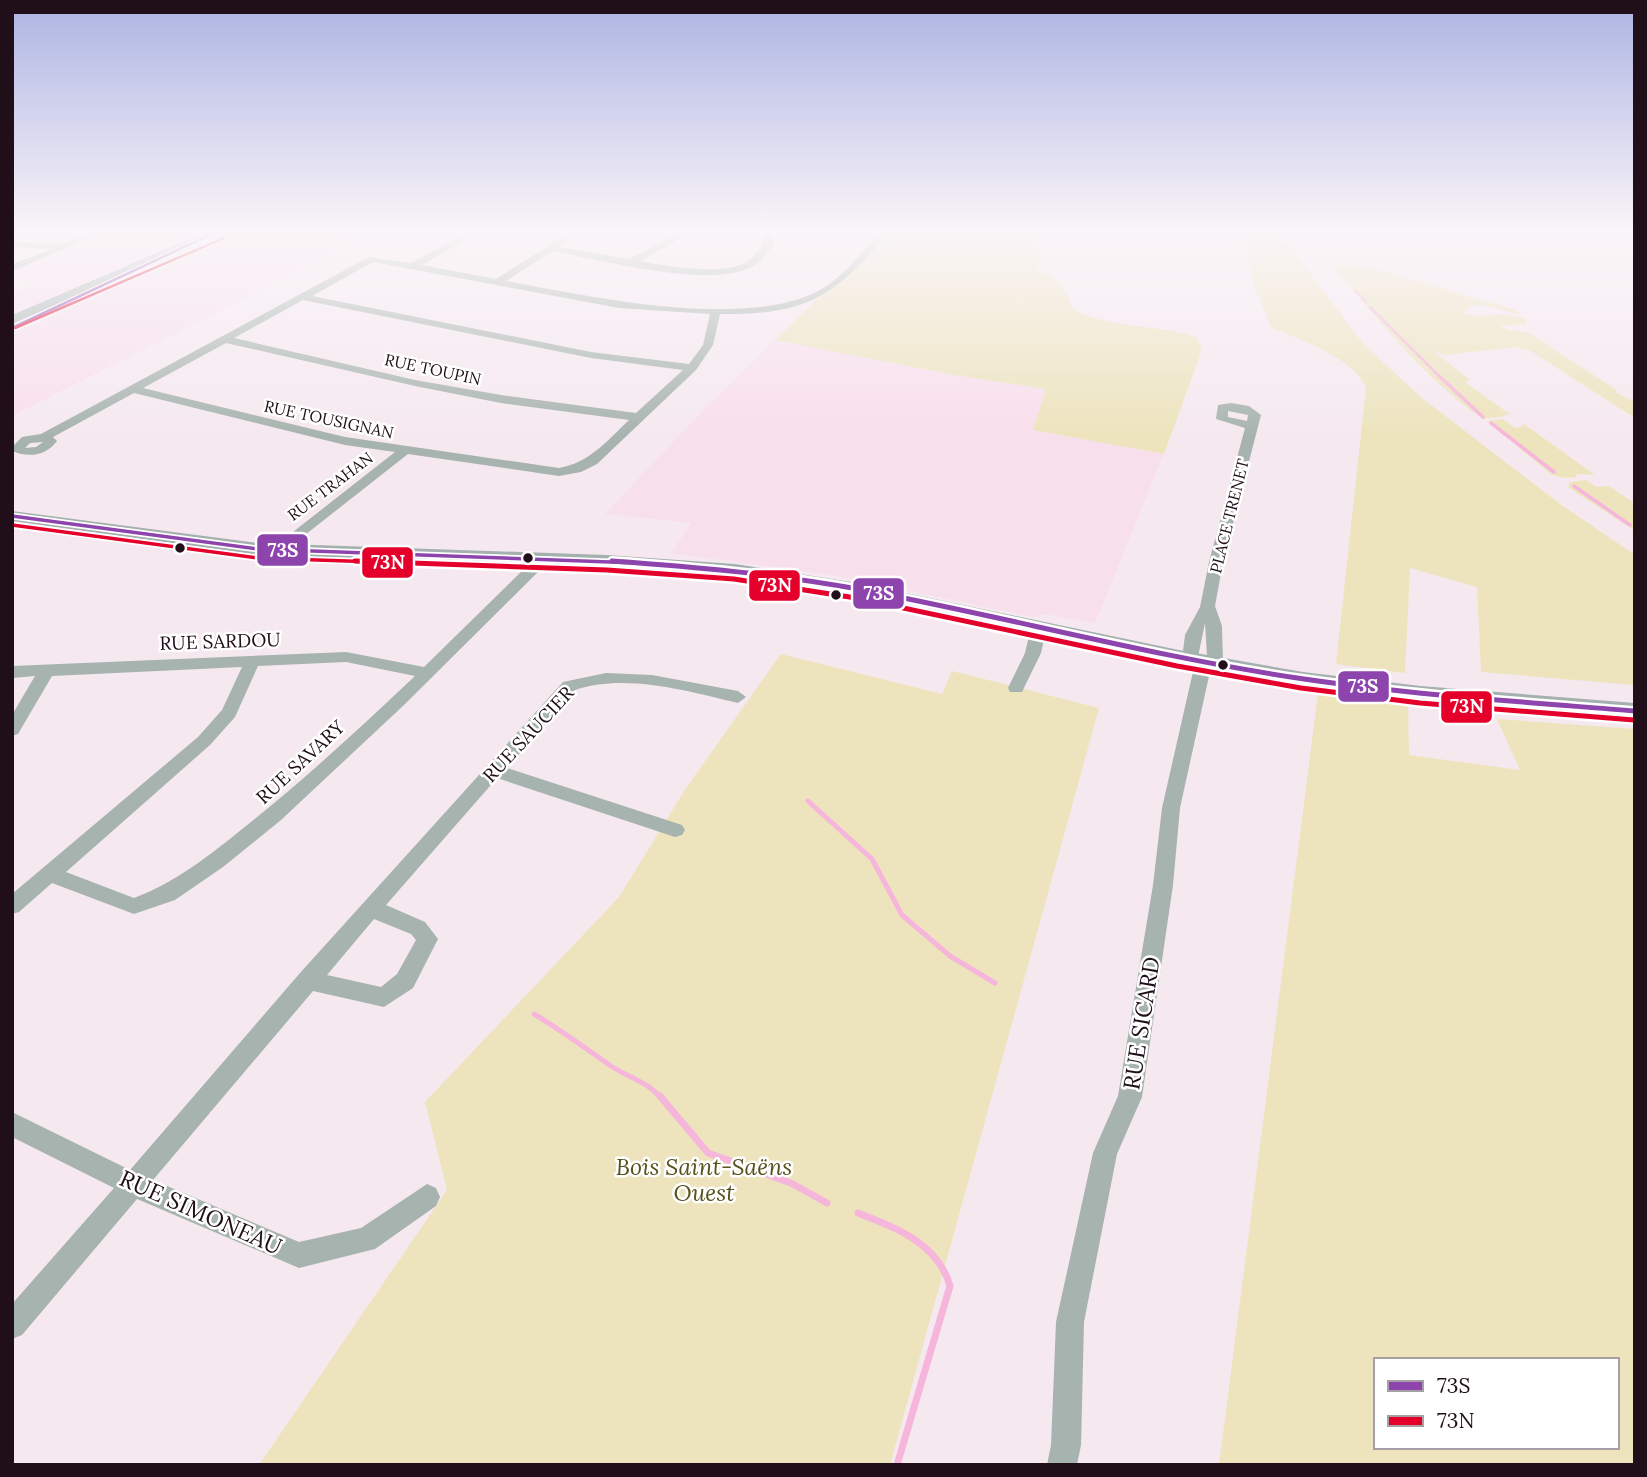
<svg xmlns="http://www.w3.org/2000/svg" width="1647" height="1477" font-family="Lora,serif">
	<rect width="100%" height="100%" fill="#f5e9ef"/>
	<g fill="#f8dfec">
		<path d="M 113,230 L 206,230 L 12,314 L 12,293 L 37,283 L 12,276 L 12,271 Z"/>
		<path d="M 236,230 L 312,230 L 360,239 L 12,416 L 12,335 Z"/>
		<path d="M 775,340 L 954,375 L 1047,389 L 1034,430 L 1164,454 L 1095,623 L 1044,614 L 1033,617 L 842,577 L 671,553 L 691,523 L 605,514 L 706,407 Z"/>
	</g>
	<g fill="#ede4bd" fill-rule="evenodd">
		<path d="M 887,230 L 1029,230 L 1043,258 L 1036,269 C 1058,279 1066,287 1073,309 C 1105,329 1159,323 1197,338 L 1201,348 L 1200,355 L 1164,454 L 1033,430 L 1046,389 L 954,375 L 775,340 Z"/>
		<path d="M 1244,230 L 1278,230 L 1364,345 L 1422,398 L 1560,504 L 1635,555 L 1635,685 L 1481,672 L 1477,587 L 1410,568 L 1405,673 L 1336,664 L 1366,388 C 1355,358 1299,340 1271,327 L 1253,283 Z"/>
		<path d="M 1362,265 L 1516,310 L 1520,315 C 1502,312 1474,296 1464,313 L 1482,317 L 1500,314 L 1525,318 L 1527,321 L 1525,324 L 1500,326 L 1508,330 L 1529,333 L 1618,391 L 1615,392 L 1635,402 L 1635,418 L 1529,350 L 1515,347 L 1443,355 L 1428,347 L 1470,380 L 1465,382 L 1511,415 L 1504,414 L 1506,416 L 1483,419 C 1425,379 1374,316 1333,266 Z"/>
		<path d="M 1503,419 L 1515,428 L 1523,427 L 1521,425 L 1524,424 L 1595,475 L 1575,474 L 1577,477 L 1564,478 L 1552,475 L 1487,421 Z"/>
		<path d="M 1586,480 L 1596,487 L 1609,486 L 1634,503 L 1631,504 L 1635,507 L 1635,531 L 1568,487 L 1570,482 Z"/>
		<path d="M 781,654 L 942,694 L 952,671 L 1099,708 L 890,1465 L 259,1465 L 447,1190 L 425,1102 L 619,897 L 686,788 Z"/>
		<path d="M 1318,694 L 1408,701 L 1409,755 L 1520,770 L 1497,719 L 1635,729 L 1635,1465 L 1219,1465 ZM 1376,1360 L 1617,1360 L 1617,1447 L 1376,1447 Z"/>
	</g>
	<g fill="none" stroke-linecap="round" stroke-linejoin="round">
		<g stroke="#f6b5db" stroke-width="2.5">
			<path d="M 1356,291 L 1366,302"/>
			<path d="M 1370,307 L 1440,377"/>
		</g>
		<g stroke="#f6b5db" stroke-width="3.5">
			<path d="M 1439,376 L 1483,417"/>
			<path d="M 1491,423 L 1554,472"/>
			<path d="M 1574,486 L 1630,525"/>
		</g>
		<g stroke="#f6b5db" stroke-width="5">
			<path d="M 808,801 L 872,859 L 902,915 L 950,956 L 995,983"/>
			<path d="M 534,1014 C 561,1030 585,1048 611,1066 C 629,1078 648,1082 661,1098"/>
		</g>
		<g stroke="#f6b5db" stroke-width="7">
			<path d="M 660,1096 L 708,1153 L 791,1183 L 827,1203"/>
			<path d="M 858,1213 C 896,1228 938,1243 950,1286 L 897,1465"/>
		</g>
		<g fill="#a7b3ae" fill-rule="evenodd">
			<path d="M 96,230 L 109,230 L 12,271 L 12,264 L 52,249 L 12,247 L 12,241 L 62,244 Z"/>
			<path d="M 471,230 L 482,230 L 422,265 L 496,279 L 573,230 L 584,230 L 560,247 L 629,259 L 684,230 L 696,230 L 640,261 C 667,266 718,275 743,264 C 751,260 757,252 763,245 L 763,230 L 773,230 L 773,246 C 766,254 759,264 749,268 C 708,288 599,260 553,251 L 506,281 C 588,296 752,333 825,287 C 847,273 864,249 882,230 L 891,230 C 835,296 809,315 720,314 L 713,345 L 696,370 L 597,464 L 581,472 L 559,476 L 408,454 L 282,553 L 277,554 L 270,550 L 395,452 L 345,445 L 134,393 L 53,437 L 57,441 C 46,456 29,458 12,451 L 12,447 L 22,437 L 41,434 L 369,257 L 411,263 ZM 373,262 L 619,308 L 710,314 L 703,345 L 689,364 L 591,352 L 312,296 ZM 303,300 L 591,358 L 683,370 L 636,413 L 501,395 L 415,380 L 234,338 ZM 226,343 L 415,386 L 501,403 L 629,420 C 608,440 589,463 559,468 L 345,437 L 143,388 ZM 43,442 L 36,447 L 25,448 L 30,443 Z"/>
			<path d="M 12,324 L 18,325 L 19,327 L 12,330 Z"/>
			<path d="M 1231,403 L 1249,406 L 1261,415 L 1223,562 L 1215,606 L 1222,626 L 1223,663 L 1221,667 L 1211,667 L 1180,808 L 1173,885 L 1142,1097 L 1117,1154 L 1084,1322 L 1081,1445 L 1077,1465 L 1047,1465 L 1051,1445 L 1056,1322 L 1093,1153 L 1118,1096 L 1153,885 L 1162,808 L 1195,663 L 1184,663 L 1182,659 L 1185,635 L 1200,607 L 1209,562 L 1245,428 L 1216,419 L 1218,405 ZM 1228,411 L 1248,415 L 1247,421 L 1228,417 ZM 1205,623 L 1207,656 L 1198,657 Z"/>
			<path d="M 540,554 L 547,558 L 538,572 L 404,705 L 281,820 L 223,867 L 175,900 L 134,914 L 52,883 L 19,912 L 12,914 L 12,894 L 198,737 L 222,710 L 242,667 L 52,676 L 18,734 L 12,736 L 12,715 L 35,676 L 12,678 L 12,666 L 346,652 L 424,667 L 527,566 L 535,555 ZM 346,662 L 415,676 C 360,728 305,779 246,826 C 211,854 177,882 134,898 L 66,872 L 210,745 L 235,717 L 258,666 Z"/>
			<path d="M 1039,622 L 1047,627 L 1041,653 L 1022,692 L 1010,692 L 1008,688 L 1025,653 L 1031,627 Z"/>
			<path d="M 606,673 L 652,675 L 738,691 L 746,697 L 738,703 C 687,691 626,673 575,690 L 507,768 L 682,825 L 685,830 L 682,835 L 675,837 L 497,778 L 386,905 L 425,922 L 438,939 L 413,988 L 384,1007 L 313,991 L 153,1180 L 299,1242 L 361,1228 L 427,1184 L 436,1188 L 440,1197 L 436,1206 L 375,1249 L 299,1268 L 137,1199 L 22,1335 L 12,1339 L 12,1304 L 114,1188 L 12,1137 L 12,1112 L 130,1170 L 300,973 L 563,682 ZM 374,919 L 411,934 L 416,940 L 397,974 L 381,987 L 327,975 Z"/>
		</g>
		<g fill="#a5b1ae" fill-rule="evenodd">
			<path d="M 210,230 L 227,230 L 12,324 L 12,315 Z"/>
			<path d="M 12,511 L 258,543 L 607,555 L 735,564 L 858,583 L 1179,650 L 1303,672 L 1421,686 L 1635,703 L 1635,719 L 1421,702 L 1303,686 L 1179,664 L 858,595 L 735,576 L 607,567 L 258,555 L 12,521 Z"/>
		</g>
		<g stroke="#fff" stroke-width="5">
			<path id="bus-1-far2" d="M 12,328 L 220,230"/>
		</g>
		<g stroke="#fff" stroke-width="7">
			<path id="bus-1-far1" d="M 12,516 L 258,549 L 637,563"/>
		</g>
		<g stroke="#fff" stroke-width="10">
			<path id="bus-1" d="M 612,561 C 695,567 776,574 858,589 C 1007,617 1154,657 1304,679 C 1414,695 1524,702 1635,711"/>
		</g>
		<g stroke="#fff" stroke-width="5">
			<path id="bus-2-far2" d="M 15,328 L 224,238"/>
		</g>
		<g stroke="#fff" stroke-width="7">
			<path id="bus-2-far1" d="M 12,525 L 258,558 L 406,563"/>
		</g>
		<g stroke="#fff" stroke-width="10">
			<path id="bus-2" d="M 355,561 L 607,570 L 734,579 L 856,598 L 1177,666 L 1301,688 L 1420,703 L 1634,720"/>
		</g>
		<use href="#bus-1-far2" stroke="#8e44ad" stroke-width="2.5"/>
		<use href="#bus-1-far1" stroke="#8e44ad" stroke-width="3.5"/>
		<use href="#bus-1" stroke="#8e44ad" stroke-width="5"/>
		<use href="#bus-2-far2" stroke="#e4002b" stroke-width="2.5"/>
		<use href="#bus-2-far1" stroke="#e4002b" stroke-width="3.5"/>
		<use href="#bus-2" stroke="#e4002b" stroke-width="5"/>
	</g>
	<linearGradient id="sky" x2="0" y2="1"><stop stop-color="#adb4e3"/><stop offset="0.53" stop-color="#faf5f8"/><stop offset="1" stop-color="#faf5f8" stop-opacity="0"/></linearGradient>
	<rect width="1647" height="437" fill="url(#sky)"/>
	<g fill="#200f19" stroke="#fff" stroke-width="2.5">
		<circle cx="180" cy="548" r="6"/>
		<circle cx="528" cy="558" r="6"/>
		<circle cx="836" cy="595" r="6"/>
		<circle cx="1223" cy="665" r="6"/>
	</g>
	<g text-anchor="middle" dominant-baseline="central" stroke-width="5" stroke-linejoin="round" paint-order="stroke">
		<g font-size="16" fill="#200f19" stroke="#fff">
			<text transform="translate(433 369) rotate(12)">RUE TOUPIN</text>
			<text transform="translate(329 419) rotate(12)">RUE TOUSIGNAN</text>
			<text transform="translate(330 486) rotate(-37)">RUE TRAHAN</text>
			<text transform="translate(1229 516) rotate(-76)">PLACE TRENET</text>
		</g>
		<g font-size="19" fill="#200f19" stroke="#fff">
			<text transform="translate(220 641) rotate(-2)">RUE SARDOU</text>
			<text transform="translate(528 734) rotate(-47)">RUE SAUCIER</text>
			<text transform="translate(300 762) rotate(-43)">RUE SAVARY</text>
		</g>
		<g font-size="23" fill="#200f19" stroke="#fff">
			<text transform="translate(1141 1023) rotate(-81)">RUE SICARD</text>
			<text transform="translate(201 1212) rotate(24)">RUE SIMONEAU</text>
		</g>
		<g font-size="23" font-style="italic" fill="#57521e" stroke="#fff">
			<text x="704" y="1166">Bois Saint-Saëns<tspan x="704" dy="26">Ouest</tspan></text>
		</g>
	</g>
	<g stroke="#fff" stroke-width="2.5">
		<rect x="256" y="533" width="53" height="34" rx="7" fill="#8e44ad"/>
		<rect x="361" y="546" width="53" height="33" rx="7" fill="#e4002b"/>
		<rect x="748" y="569" width="53" height="33" rx="7" fill="#e4002b"/>
		<rect x="852" y="577" width="53" height="33" rx="7" fill="#8e44ad"/>
		<rect x="1337" y="670" width="53" height="33" rx="7" fill="#8e44ad"/>
		<rect x="1440" y="690" width="53" height="34" rx="7" fill="#e4002b"/>
	</g>
	<g font-size="19" text-anchor="middle" font-weight="bold" fill="#fff">
		<text x="283" y="557">73S</text>
		<text x="388" y="569">73N</text>
		<text x="775" y="592">73N</text>
		<text x="879" y="600">73S</text>
		<text x="1363" y="693">73S</text>
		<text x="1467" y="713">73N</text>
	</g>
	<rect width="1647" height="1477" fill="none" stroke="#200f19" stroke-width="28"/>
	<rect x="1374" y="1358" width="245" height="91" fill="#ffffff" stroke="#a69fa3" stroke-width="2"/>
	<rect x="1388" y="1381" width="35" height="10" fill="#8e44ad" stroke="#a69fa3" stroke-width="2"/>
	<text x="1437" y="1393" font-size="21" fill="#200f19">73S</text>
	<rect x="1388" y="1416" width="35" height="10" fill="#e4002b" stroke="#a69fa3" stroke-width="2"/>
	<text x="1437" y="1428" font-size="21" fill="#200f19">73N</text>
</svg>
